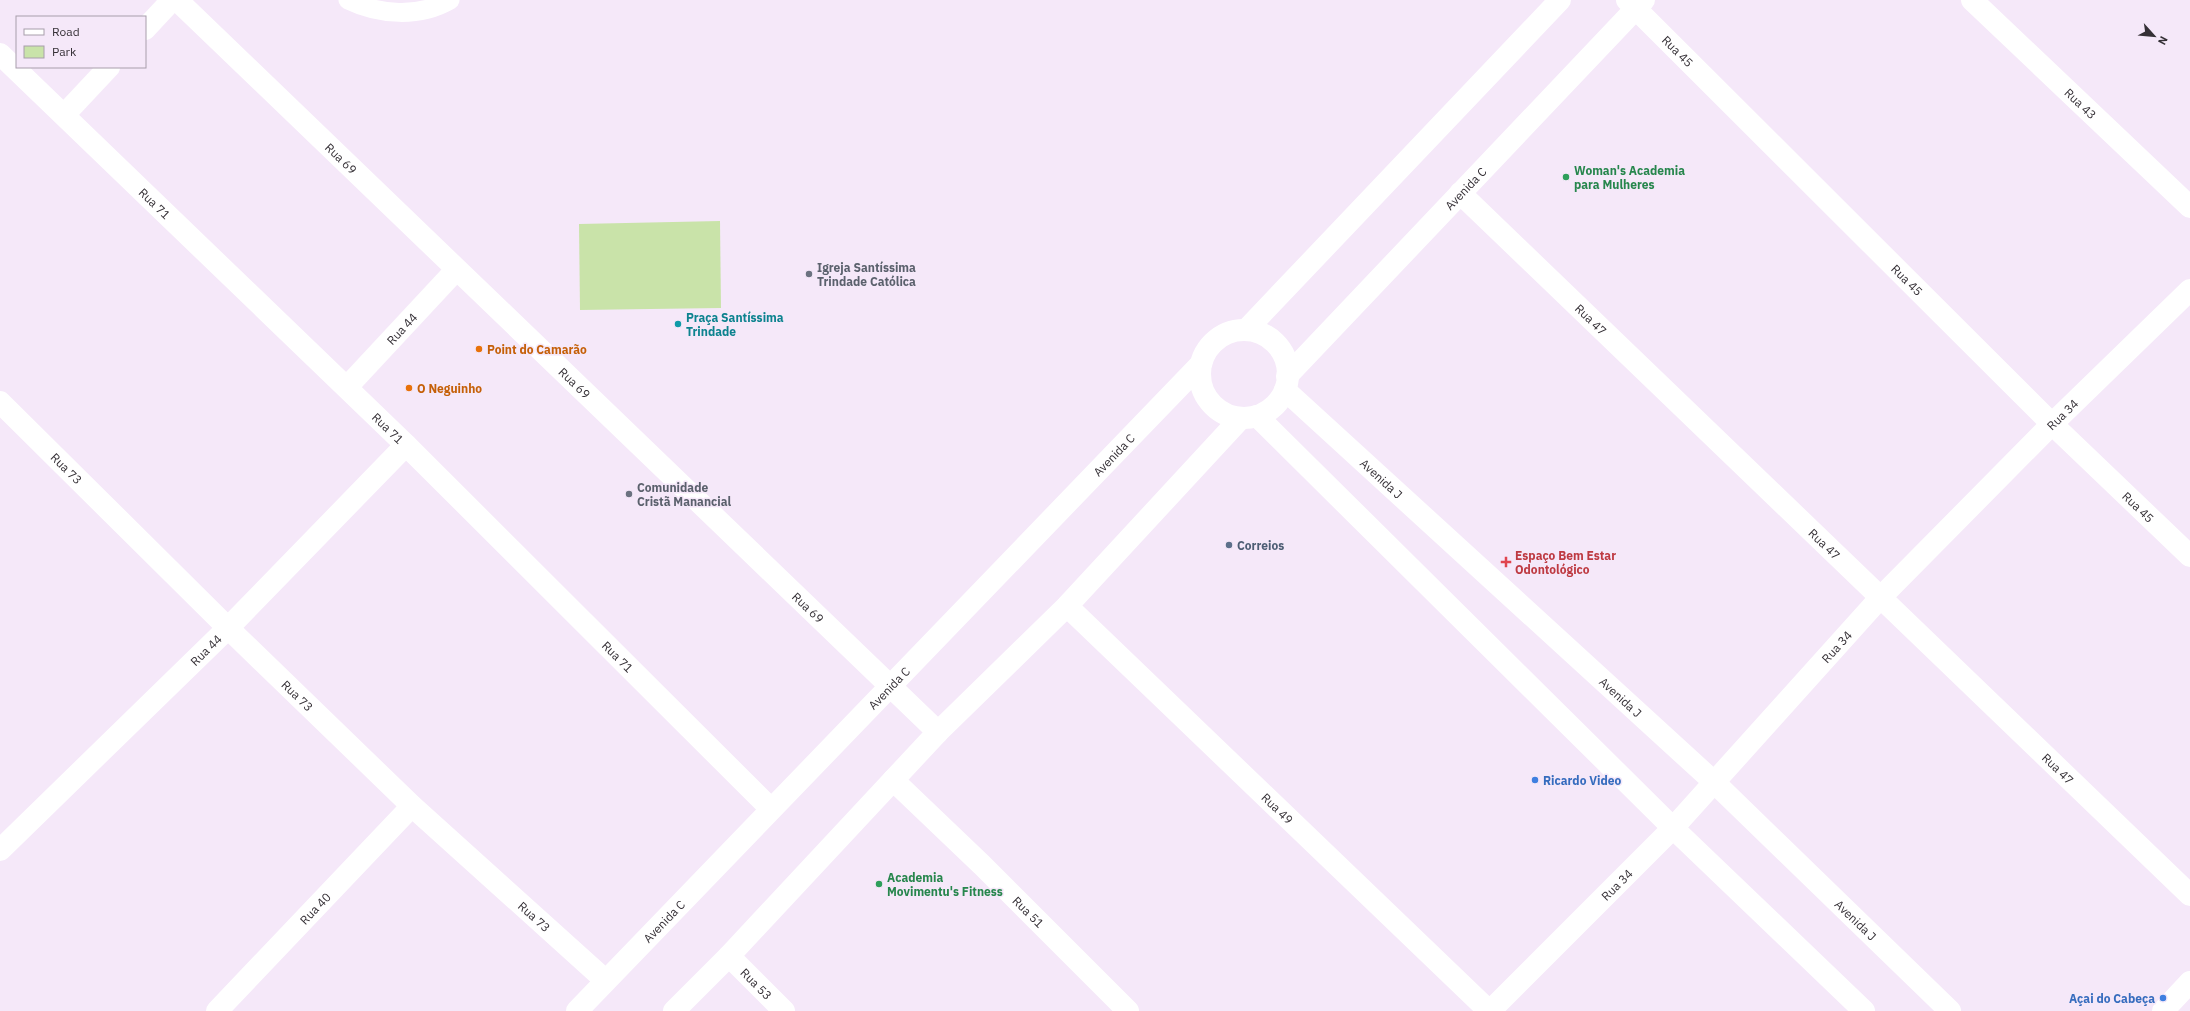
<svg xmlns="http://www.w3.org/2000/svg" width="2190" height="1011" font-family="'IBM Plex Sans',sans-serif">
	<rect width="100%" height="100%" fill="#f5e8f9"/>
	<path fill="#c9e3a9" d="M 720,221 L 721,308 L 580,310 L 579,224 Z"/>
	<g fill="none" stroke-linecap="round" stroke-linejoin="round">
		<path stroke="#fff" stroke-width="19" d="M 348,0 C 379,15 419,18 450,0"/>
		<g stroke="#fff" stroke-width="22">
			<path id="s1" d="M 177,0 L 938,732"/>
			<path id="s2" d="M 1627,0 L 2052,424 L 2190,556"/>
			<path id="s3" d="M 1972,0 L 2190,207"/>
			<path d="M 145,29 L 172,0"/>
			<path id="s4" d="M 0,54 L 406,445 L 771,809"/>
			<path d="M 64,115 L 109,67"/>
			<path id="s5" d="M 1460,193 L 2190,895"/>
			<path id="s6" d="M 347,387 L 456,270"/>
			<path id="s7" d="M 0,402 L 228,628 L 412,806 L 605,980"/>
			<path id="s8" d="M 1067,606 L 1489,1011"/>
			<path id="s9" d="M 893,780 L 982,865 L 1128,1011"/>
			<path id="s10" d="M 0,850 L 228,628 L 406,445"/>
			<path id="s11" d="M 729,956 L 784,1011"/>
			<path id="s12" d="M 217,1011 L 412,806"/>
			<path id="s13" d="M 1490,1011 L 1673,828 L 1880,598 L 2052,424 L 2190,290"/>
			<path d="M 2163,1011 L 2190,982"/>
		</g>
		<g stroke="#fff" stroke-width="22">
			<path d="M 1247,329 L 1560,0"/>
			<circle cx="1244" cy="374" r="44"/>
			<path id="s14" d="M 1287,376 L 1644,0"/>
			<path id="s15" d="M 1285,390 L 1715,783 L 1950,1011"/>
			<path d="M 1257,416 L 1673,828 L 1864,1011"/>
			<path id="s16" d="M 577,1011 L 1201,364"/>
			<path d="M 674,1011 L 729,956 L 938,732 L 1067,606 L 1241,418"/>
		</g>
	</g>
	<g fill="#2e9e5b" stroke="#f5e8f9" stroke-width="1.5">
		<circle cx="1566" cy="177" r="4"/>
		<circle cx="879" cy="884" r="4"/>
	</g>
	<g fill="#6b7280" stroke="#f5e8f9" stroke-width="1.5">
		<circle cx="809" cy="274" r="4"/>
		<circle cx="629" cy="494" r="4"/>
	</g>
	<circle fill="#0f9aa8" stroke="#f5e8f9" stroke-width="1.5" cx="678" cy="324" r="4"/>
	<g fill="#e8710a" stroke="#f5e8f9" stroke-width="1.5">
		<circle cx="479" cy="349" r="4"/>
		<circle cx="409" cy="388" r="4"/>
	</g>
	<circle fill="#5c6f8a" stroke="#f5e8f9" stroke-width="1.5" cx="1229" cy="545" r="4"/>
	<path fill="#e0444e" stroke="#f5e8f9" stroke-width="1.5" d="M1504 556h4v4h4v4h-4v4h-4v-4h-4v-4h4z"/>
	<g fill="#3f7fe0" stroke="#f5e8f9" stroke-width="1.5">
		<circle cx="1535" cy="780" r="4"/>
		<circle cx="2163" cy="998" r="4"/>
	</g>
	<g text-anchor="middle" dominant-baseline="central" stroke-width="3" stroke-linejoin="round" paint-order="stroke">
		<g font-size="12" fill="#353036" stroke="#f5e8f9">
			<text stroke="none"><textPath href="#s2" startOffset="72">Rua 45</textPath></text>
			<text stroke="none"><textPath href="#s3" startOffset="150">Rua 43</textPath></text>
			<text stroke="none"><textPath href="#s1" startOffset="228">Rua 69</textPath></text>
			<text stroke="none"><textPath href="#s14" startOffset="259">Avenida C</textPath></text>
			<text stroke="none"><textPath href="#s4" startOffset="215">Rua 71</textPath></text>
			<text stroke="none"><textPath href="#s2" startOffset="396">Rua 45</textPath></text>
			<text stroke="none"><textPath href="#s5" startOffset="182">Rua 47</textPath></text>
			<text stroke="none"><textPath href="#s6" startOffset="80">Rua 44</textPath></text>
			<text stroke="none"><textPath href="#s1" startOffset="552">Rua 69</textPath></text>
			<text stroke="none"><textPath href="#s13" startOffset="827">Rua 34</textPath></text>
			<text stroke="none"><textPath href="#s4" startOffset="539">Rua 71</textPath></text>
			<text stroke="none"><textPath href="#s16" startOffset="773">Avenida C</textPath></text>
			<text stroke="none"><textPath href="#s7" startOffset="94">Rua 73</textPath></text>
			<text stroke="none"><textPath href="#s15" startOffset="131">Avenida J</textPath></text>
			<text stroke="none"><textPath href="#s2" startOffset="720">Rua 45</textPath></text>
			<text stroke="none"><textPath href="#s5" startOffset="506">Rua 47</textPath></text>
			<text stroke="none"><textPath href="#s1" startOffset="876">Rua 69</textPath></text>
			<text stroke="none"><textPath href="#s13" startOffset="503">Rua 34</textPath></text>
			<text stroke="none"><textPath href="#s10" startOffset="287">Rua 44</textPath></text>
			<text stroke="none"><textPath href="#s4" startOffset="863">Rua 71</textPath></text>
			<text stroke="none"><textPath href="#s16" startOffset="449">Avenida C</textPath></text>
			<text stroke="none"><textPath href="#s7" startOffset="418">Rua 73</textPath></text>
			<text stroke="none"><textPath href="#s15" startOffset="455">Avenida J</textPath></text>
			<text stroke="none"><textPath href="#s5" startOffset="830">Rua 47</textPath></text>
			<text stroke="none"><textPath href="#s8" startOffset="292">Rua 49</textPath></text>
			<text stroke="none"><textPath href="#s13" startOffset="179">Rua 34</textPath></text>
			<text stroke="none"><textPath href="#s12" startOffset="142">Rua 40</textPath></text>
			<text stroke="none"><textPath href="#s9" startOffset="189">Rua 51</textPath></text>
			<text stroke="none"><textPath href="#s7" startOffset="742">Rua 73</textPath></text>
			<text stroke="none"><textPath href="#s16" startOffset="125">Avenida C</textPath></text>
			<text stroke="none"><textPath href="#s15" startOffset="779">Avenida J</textPath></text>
			<text stroke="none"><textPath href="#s11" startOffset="39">Rua 53</textPath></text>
		</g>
		<g font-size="12" font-weight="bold" fill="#27864d" stroke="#f5e8f9" text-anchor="start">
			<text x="1574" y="170">Woman's Academia<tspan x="1574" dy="14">para Mulheres</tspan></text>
			<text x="887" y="877">Academia<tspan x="887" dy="14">Movimentu's Fitness</tspan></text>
		</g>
		<g font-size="12" font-weight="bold" fill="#5b616d" stroke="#f5e8f9" text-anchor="start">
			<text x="817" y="267">Igreja Santíssima<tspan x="817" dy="14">Trindade Católica</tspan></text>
			<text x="637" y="487">Comunidade<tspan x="637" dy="14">Cristã Manancial</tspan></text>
		</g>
		<g font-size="12" font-weight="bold" fill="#0d838f" stroke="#f5e8f9" text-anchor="start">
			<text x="686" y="317">Praça Santíssima<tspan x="686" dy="14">Trindade</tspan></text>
		</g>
		<g font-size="12" font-weight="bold" fill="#c56008" stroke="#f5e8f9" text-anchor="start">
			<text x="487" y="349">Point do Camarão</text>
			<text x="417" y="388">O Neguinho</text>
		</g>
		<g font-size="12" font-weight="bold" fill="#4e5e75" stroke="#f5e8f9" text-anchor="start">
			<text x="1237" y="545">Correios</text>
		</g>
		<g font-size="12" font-weight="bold" fill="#be3a42" stroke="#f5e8f9" text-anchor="start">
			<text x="1515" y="555">Espaço Bem Estar<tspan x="1515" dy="14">Odontológico</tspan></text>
		</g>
		<g font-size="12" font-weight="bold" fill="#366cbe" stroke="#f5e8f9" text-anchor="start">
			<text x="1543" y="780">Ricardo Video</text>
			<text x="2155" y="998" text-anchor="end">Açai do Cabeça</text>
		</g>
	</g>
	<rect x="16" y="16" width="130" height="52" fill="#f5e8f9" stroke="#a89eab"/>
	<rect x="24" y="29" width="20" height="6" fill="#ffffff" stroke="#a89eab"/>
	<text x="52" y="36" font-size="12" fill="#353036">Road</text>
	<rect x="24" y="46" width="20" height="12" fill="#c9e3a9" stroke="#a89eab"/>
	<text x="52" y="56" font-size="12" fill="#353036">Park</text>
	<g transform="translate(2154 36) rotate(117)" stroke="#f5e8f9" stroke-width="3" paint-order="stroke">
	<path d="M0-3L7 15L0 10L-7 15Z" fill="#353036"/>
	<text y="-6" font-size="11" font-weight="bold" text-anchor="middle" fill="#353036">N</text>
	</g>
</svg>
